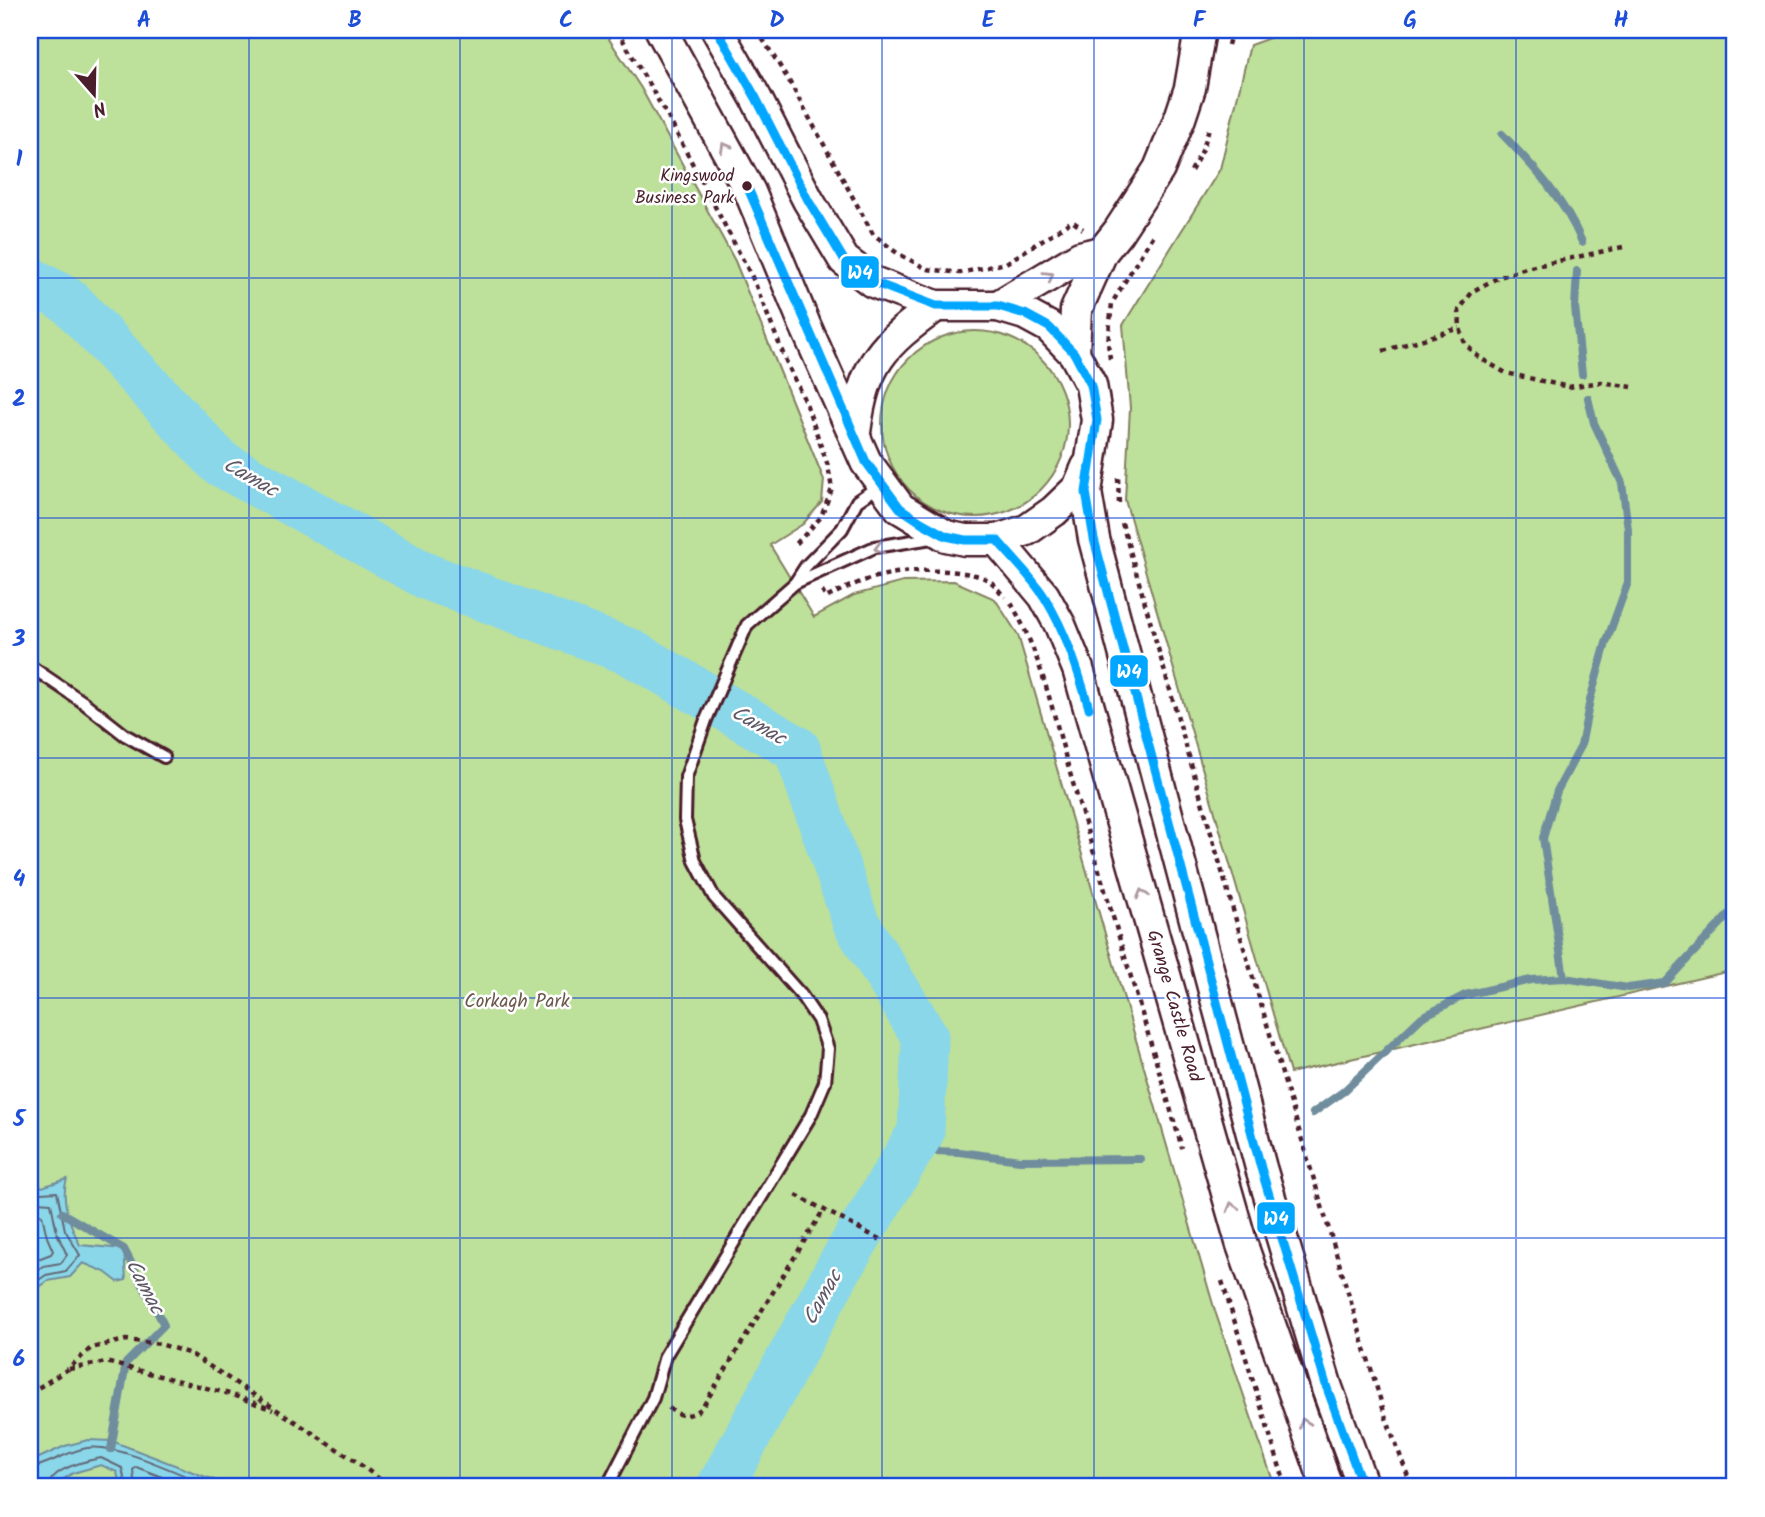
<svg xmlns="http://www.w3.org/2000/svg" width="1765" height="1517" font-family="Kalam,sans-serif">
	<rect width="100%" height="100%" fill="#fff"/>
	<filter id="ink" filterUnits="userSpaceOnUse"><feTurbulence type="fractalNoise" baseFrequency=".0143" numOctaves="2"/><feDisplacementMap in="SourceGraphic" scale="14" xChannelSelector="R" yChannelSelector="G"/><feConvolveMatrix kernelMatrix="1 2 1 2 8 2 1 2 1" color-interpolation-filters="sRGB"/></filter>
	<g filter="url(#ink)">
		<g fill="#bde09a" stroke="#848062" stroke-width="2">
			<path d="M 30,30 L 603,30 L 641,88 L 735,261 L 824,480 L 822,502 L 803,524 L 770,545 L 814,617 L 854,595 L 903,582 L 954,581 L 995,599 L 1018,635 L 1215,1311 L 1275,1487 L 30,1487 Z"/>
			<path d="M 1292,30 L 1735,30 L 1735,970 L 1290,1073 L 1125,500 L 1130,408 L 1123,325 L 1220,169 L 1250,45 Z"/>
			<circle cx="975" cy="424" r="93"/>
		</g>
		<g fill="#8ad7ea" stroke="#708d9e" stroke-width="2">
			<path d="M 67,1179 C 60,1199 71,1227 80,1245 L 124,1249 L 126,1280 L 118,1282 L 105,1272 L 83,1263 L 70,1277 L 48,1281 L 31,1293 L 30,1180 L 42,1187 Z"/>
			<path d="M 88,1440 L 112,1441 L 232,1487 L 120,1487 L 117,1472 L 101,1465 L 73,1473 L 51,1487 L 30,1487 L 30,1462 L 65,1446 Z"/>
		</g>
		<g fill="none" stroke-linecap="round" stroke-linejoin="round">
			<g stroke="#646977" stroke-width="2">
				<path d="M 30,1188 L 41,1193 L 57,1192 L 65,1230 L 80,1255 L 66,1271 L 46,1275 L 30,1286"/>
				<path d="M 30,1198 L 37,1202 L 51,1203 L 57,1233 L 67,1255 L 61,1263 L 43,1266 L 30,1275"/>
				<path d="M 30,1210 L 42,1215 L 47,1237 L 53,1251 L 51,1254 L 30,1262"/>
				<path d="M 30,1468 C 49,1465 67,1451 87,1448 C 118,1443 181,1475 212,1487"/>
				<path d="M 48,1487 C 51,1468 85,1461 101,1458 L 122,1468 L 126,1487"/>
				<path d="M 135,1487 L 133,1470 L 136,1467 L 188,1487"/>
			</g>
			<g stroke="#708d9e" stroke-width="8">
				<path d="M 1502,134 C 1534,167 1564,199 1582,242"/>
				<path d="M 1577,271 L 1575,307 L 1582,374"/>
				<path d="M 1564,978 L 1543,838 L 1557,791 L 1581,746 L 1590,700 L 1606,643 L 1628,582 L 1628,529 L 1622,483 L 1594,423 L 1588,398"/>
				<path d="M 1313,1113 L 1344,1091 L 1422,1017 L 1465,995 L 1531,980 L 1564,978 L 1628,988 L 1665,983 L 1735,908"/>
				<path d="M 910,1150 L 959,1152 L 1020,1160 L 1140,1159"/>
				<path d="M 62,1213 L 124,1249 L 164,1325 L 126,1363 L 111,1449"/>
			</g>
			<path stroke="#8ad7ea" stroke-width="47" d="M 30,280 L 70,302 L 220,463 L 428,577 L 630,652 L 797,749 L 856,923 L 925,1037 L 921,1132 L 839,1268 L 720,1487"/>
			<g stroke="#4a1f2b" stroke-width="16">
				<g id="lane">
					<path d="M 795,583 L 875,547 L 938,537"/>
					<path d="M 30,666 L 83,702 L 125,735 L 164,757"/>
					<path d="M 607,1487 L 653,1398 L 665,1356 L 811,1115 L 825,1082 L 828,1049 L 818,1020 L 801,995 L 714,897 L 695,861 L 685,820 L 686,777 L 706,720 L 747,625 L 795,583 L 806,566 L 842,529 L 857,501 L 879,486"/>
				</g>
			</g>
			<g stroke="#4a1f2b" stroke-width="35">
				<g id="secondary">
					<path d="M 661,30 L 750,192 L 805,325 L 866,462 L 900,508 L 946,536 L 965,540 L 997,540 L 1027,530 L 1054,511 L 1078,488 L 1087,467"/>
					<path d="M 717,30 L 756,98 L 808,200 L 844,260 L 873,282 L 936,306 L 998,306 L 1025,314 L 1049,327 L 1074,353 L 1091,385 L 1097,420 L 1086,492 L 1094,539 L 1261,1168 L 1327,1388 L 1363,1487"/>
					<path d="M 998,306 L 1080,257 L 1102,252"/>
					<path d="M 1074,353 L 1076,310 L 1102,252 L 1118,232 L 1159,169 L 1180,118 L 1190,88 L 1200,30"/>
					<path d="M 855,432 C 864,363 882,345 936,306"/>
					<path d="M 997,540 L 1044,596 L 1060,625 L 1078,669 L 1241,1242 L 1327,1487"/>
				</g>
			</g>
			<g stroke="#4a1f2b" stroke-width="4.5" stroke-dasharray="5 5" stroke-linecap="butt">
				<path d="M 617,30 L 668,117 L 754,281 L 786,361 L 807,406 L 828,466 L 832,489 L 821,517 L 796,544 L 798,548"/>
				<path d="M 757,30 L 788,79 L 873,234 L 897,253 L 927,269 L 960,273 L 1006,263 L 1072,221 L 1083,229"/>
				<path d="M 1228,45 L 1232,30"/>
				<path d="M 1191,171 L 1203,149 L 1209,128"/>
				<path d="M 1623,247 L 1526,268 L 1497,278 L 1473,291 L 1459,310 L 1460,328 L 1465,344 L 1480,358 L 1506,373 L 1569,387 L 1601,382 L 1632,387"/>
				<path d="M 1383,351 L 1460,328"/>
				<path d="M 1110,359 L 1108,343 L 1112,303 L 1154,233"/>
				<path d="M 1118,478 L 1119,504"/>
				<path d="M 1122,523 L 1244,948 L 1385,1415 L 1412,1487"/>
				<path d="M 822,591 L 826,598 C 868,575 900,569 947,571 C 960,572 979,574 990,581 C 995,585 1000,592 1005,597"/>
				<path d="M 1011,603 C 1045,661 1056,729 1076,793 C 1111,911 1147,1030 1182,1148"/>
				<path d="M 796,1195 L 881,1240"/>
				<path d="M 1222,1281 L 1286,1487"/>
				<path d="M 69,1369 L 106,1362 L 230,1394 L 273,1410"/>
				<path d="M 30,1393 L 68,1369 L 91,1348 L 126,1340 L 160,1344 L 191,1354 L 354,1460 L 390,1487"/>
				<path d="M 669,1408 C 680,1418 691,1417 702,1408 L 824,1209"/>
			</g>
			<use href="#lane" stroke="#fff" stroke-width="10"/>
			<use href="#secondary" stroke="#fff" stroke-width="30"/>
			<g stroke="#fff" stroke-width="14">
				<g id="bus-1">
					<path d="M 717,30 L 756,98 L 808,200 L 844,260 L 873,282 L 936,306 L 998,306 L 1025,314 L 1049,327 L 1074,353 L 1091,385 L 1097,420 L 1086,492 L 1094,539 L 1261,1168 L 1327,1388 L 1363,1487"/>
					<path d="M 747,186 L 866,462 L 900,508 L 921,522 L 946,536 L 965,540 L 997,540 C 1013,559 1032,577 1045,598 C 1066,632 1078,670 1089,708"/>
				</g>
			</g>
			<use href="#bus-1" stroke="#00a6ff" stroke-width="9"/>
		</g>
		<defs><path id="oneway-chevron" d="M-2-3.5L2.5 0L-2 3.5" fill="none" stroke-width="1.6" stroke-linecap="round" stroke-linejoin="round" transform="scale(1.75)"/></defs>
		<g stroke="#ae9aa0">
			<use href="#oneway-chevron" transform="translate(725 147) rotate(-119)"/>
			<use href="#oneway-chevron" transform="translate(1049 276) rotate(-31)"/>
			<use href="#oneway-chevron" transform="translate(879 548) rotate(165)"/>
			<use href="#oneway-chevron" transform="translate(1142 894) rotate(-106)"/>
			<use href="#oneway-chevron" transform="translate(1232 1207) rotate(-106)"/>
			<use href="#oneway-chevron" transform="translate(1304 1423) rotate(-110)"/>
		</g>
	</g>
	<path fill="none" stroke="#1d4ed8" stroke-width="2" stroke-opacity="0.55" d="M 249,30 L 249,1487M 460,30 L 460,1487M 672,30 L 672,1487M 882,30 L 882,1487M 1094,30 L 1094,1487M 1304,30 L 1304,1487M 1516,30 L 1516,1487M 30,278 L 1735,278M 30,518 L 1735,518M 30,758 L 1735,758M 30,998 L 1735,998M 30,1238 L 1735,1238"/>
	<circle fill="#4a1f2b" stroke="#fff" stroke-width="2.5" cx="747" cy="186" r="6"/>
	<g text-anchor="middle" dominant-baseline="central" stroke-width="5" stroke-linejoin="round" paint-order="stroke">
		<g font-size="17" fill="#4a1f2b" stroke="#fff" text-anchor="end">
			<text x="734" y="176">Kingswood<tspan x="734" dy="22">Business Park</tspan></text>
		</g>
		<g font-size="19" fill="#6c594c" stroke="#fff">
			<text x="517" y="1002">Corkagh Park</text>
		</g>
		<g font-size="19" fill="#4a1f2b" stroke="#fff">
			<text transform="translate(1174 1006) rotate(74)">Grange Castle Road</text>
		</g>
		<g font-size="21" font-style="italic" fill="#5d5664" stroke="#fff">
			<text transform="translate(250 478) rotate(30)">Camac</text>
			<text transform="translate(758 726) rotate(30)">Camac</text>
			<text transform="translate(144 1287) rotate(62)">Camac</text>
			<text transform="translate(823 1298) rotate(-61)">Camac</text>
		</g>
	</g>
	<g stroke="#fff" stroke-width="2.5">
		<rect x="840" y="255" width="40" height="34" rx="7" fill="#00a6ff"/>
		<rect x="1109" y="654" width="40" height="34" rx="7" fill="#00a6ff"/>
		<rect x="1256" y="1201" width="40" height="34" rx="7" fill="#00a6ff"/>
	</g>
	<g font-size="19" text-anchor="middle" font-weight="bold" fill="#fff">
		<text x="860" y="279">W4</text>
		<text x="1129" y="678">W4</text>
		<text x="1276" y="1225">W4</text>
	</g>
	<rect width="1765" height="1517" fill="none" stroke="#fff" stroke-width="77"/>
	<g transform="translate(94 94) rotate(160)" stroke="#ffffff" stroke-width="5" paint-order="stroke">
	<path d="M0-5L12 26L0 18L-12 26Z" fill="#4a1f2b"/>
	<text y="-10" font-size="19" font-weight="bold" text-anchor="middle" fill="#4a1f2b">N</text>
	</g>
	<rect x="38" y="38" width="1688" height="1440" fill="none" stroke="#1d4ed8" stroke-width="2.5"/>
	<g font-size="23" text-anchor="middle" font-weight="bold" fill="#1d4ed8">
		<text x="144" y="27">A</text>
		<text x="355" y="27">B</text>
		<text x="566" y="27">C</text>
		<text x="777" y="27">D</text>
		<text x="988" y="27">E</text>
		<text x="1199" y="27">F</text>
		<text x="1410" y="27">G</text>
		<text x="1621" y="27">H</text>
		<text x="19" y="166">1</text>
		<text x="19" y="406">2</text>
		<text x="19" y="646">3</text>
		<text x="19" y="886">4</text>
		<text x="19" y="1126">5</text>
		<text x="19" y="1366">6</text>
	</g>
</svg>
